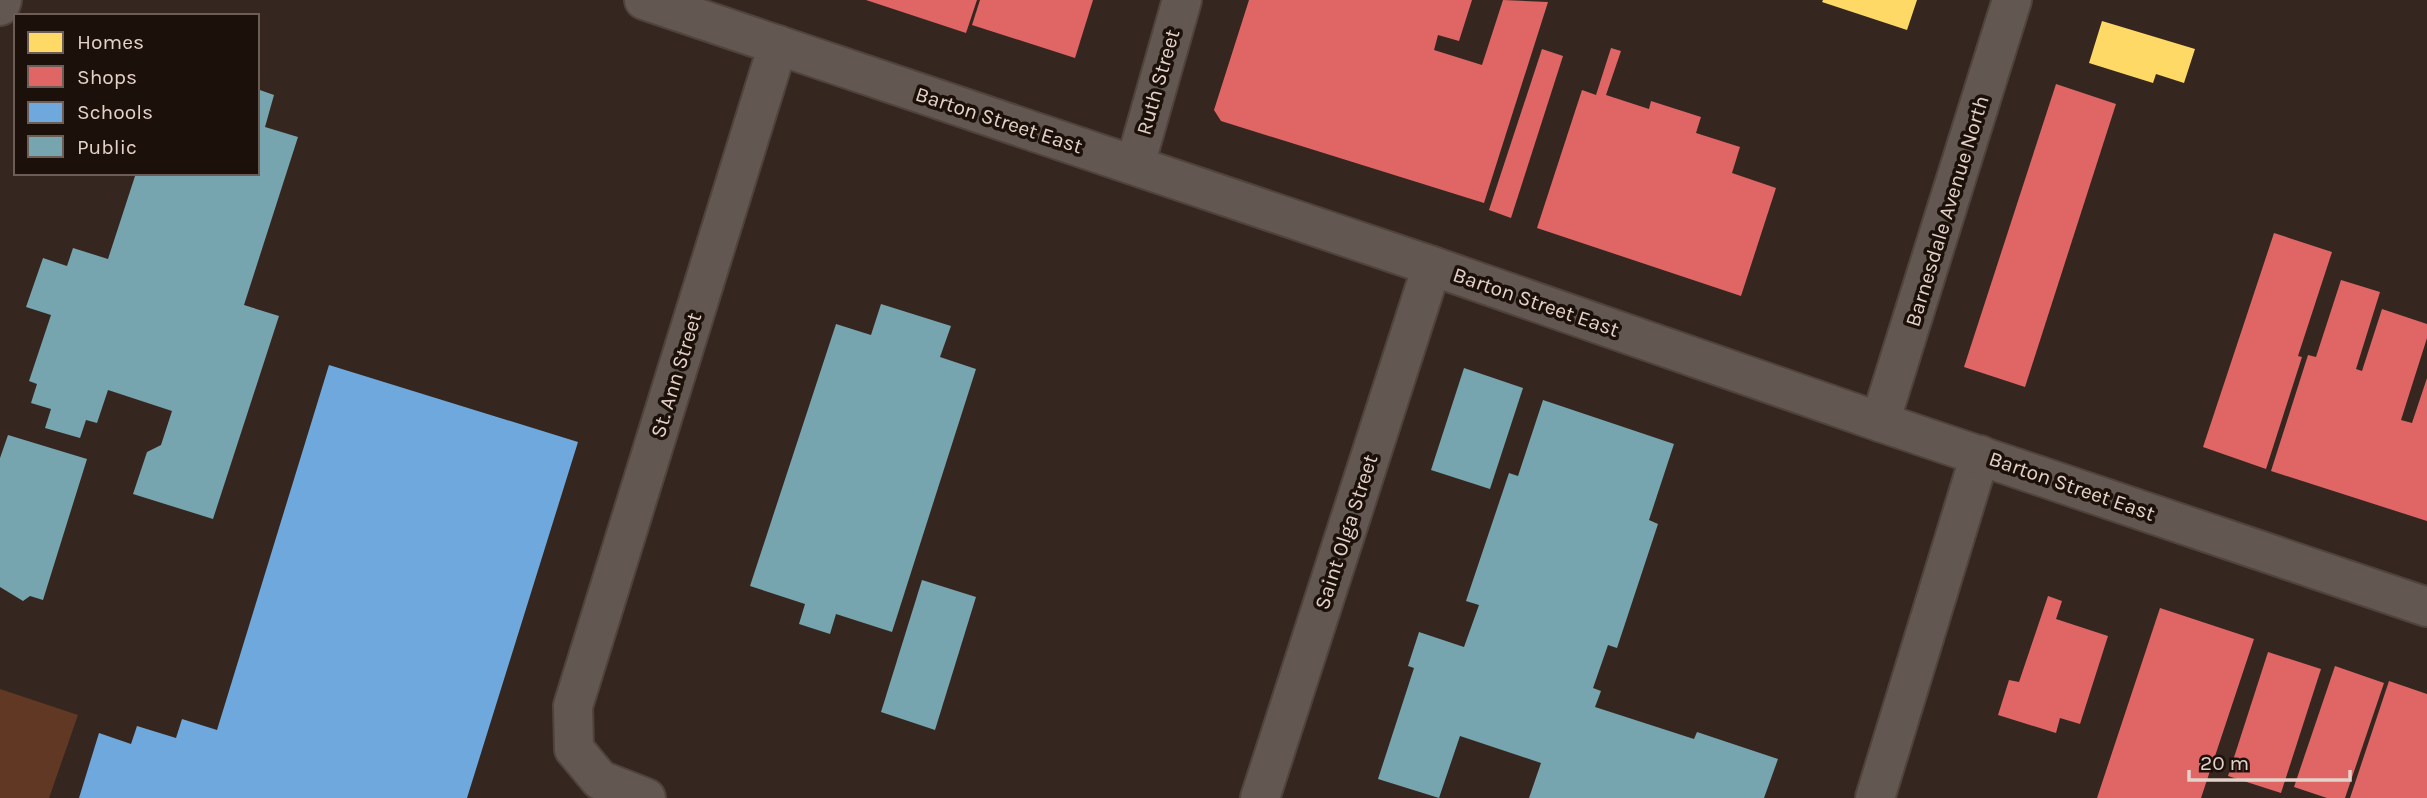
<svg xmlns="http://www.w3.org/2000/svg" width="2427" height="798" font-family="Karla,sans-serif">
	<rect width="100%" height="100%" fill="#35271f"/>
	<path fill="#603823" d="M 0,689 L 78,715 L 49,798 L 0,798 Z"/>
	<g fill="#ffd966">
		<path d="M 1823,0 L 1917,0 L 1907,30 L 1822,2 Z"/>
		<path d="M 2102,21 L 2195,49 L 2184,83 L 2156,74 L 2153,83 L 2089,63 Z"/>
	</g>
	<g fill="#e06666">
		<path d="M 866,0 L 977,0 L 966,33 Z"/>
		<path d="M 980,0 L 1093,0 L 1075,58 L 972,25 Z"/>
		<path d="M 1249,0 L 1472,0 L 1459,41 L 1438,35 L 1434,50 L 1482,65 L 1503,0 L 1548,2 L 1484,203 L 1221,121 L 1214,110 Z"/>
		<path d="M 1611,48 L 1621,51 L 1606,95 L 1649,109 L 1651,101 L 1701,117 L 1696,133 L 1740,147 L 1732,173 L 1776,188 L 1741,296 L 1537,228 L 1582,90 L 1596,95 Z"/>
		<path d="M 1542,49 L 1563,56 L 1511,218 L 1489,210 Z"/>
		<path d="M 2056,84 L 2116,104 L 2025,387 L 1964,367 Z"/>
		<path d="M 2274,233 L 2332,252 L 2298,356 L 2302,357 L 2266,469 L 2203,447 Z"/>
		<path d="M 2341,280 L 2380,292 L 2356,369 L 2362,371 L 2382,309 L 2427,324 L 2427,338 L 2401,420 L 2412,423 L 2427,378 L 2427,521 L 2271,471 L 2308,355 L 2316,357 Z"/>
		<path d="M 2048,596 L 2062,601 L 2056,619 L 2108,636 L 2080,724 L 2060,718 L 2056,733 L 1998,715 L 2009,680 L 2019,682 Z"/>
		<path d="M 2160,608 L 2254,639 L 2201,798 L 2097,798 Z"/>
		<path d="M 2268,652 L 2321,669 L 2281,793 L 2228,776 Z"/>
		<path d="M 2335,666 L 2384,683 L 2345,798 L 2327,798 L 2294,787 Z"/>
		<path d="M 2389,681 L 2427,694 L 2427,798 L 2350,798 Z"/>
	</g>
	<path fill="#6fa8dc" d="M 329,365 L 578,442 L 467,798 L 79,798 L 99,733 L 131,744 L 137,726 L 176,738 L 182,719 L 217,730 Z"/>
	<g fill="#76a5af">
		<path d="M 257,89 L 274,95 L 265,127 L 298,137 L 244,305 L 279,316 L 213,519 L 133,494 L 147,452 L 161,445 L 172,411 L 108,390 L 97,423 L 86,420 L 80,438 L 45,428 L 51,409 L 31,403 L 37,384 L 29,381 L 51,315 L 26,307 L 43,258 L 67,266 L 73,248 L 108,259 L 136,173 L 257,173 Z"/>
		<path d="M 881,304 L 951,326 L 940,357 L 976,369 L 892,632 L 836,614 L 830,634 L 799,624 L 805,604 L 750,586 L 836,324 L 871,335 Z"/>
		<path d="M 1464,368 L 1523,388 L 1490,489 L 1431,470 Z"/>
		<path d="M 1543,400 L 1674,444 L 1649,520 L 1658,524 L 1617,648 L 1608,645 L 1593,688 L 1601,691 L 1595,707 L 1694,739 L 1697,732 L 1778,759 L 1764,798 L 1529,798 L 1541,763 L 1460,736 L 1439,798 L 1378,779 L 1414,668 L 1408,666 L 1419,632 L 1464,647 L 1479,605 L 1466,601 L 1509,473 L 1518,476 Z"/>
		<path d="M 8,435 L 87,459 L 43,600 L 30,596 L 23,601 L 0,587 L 0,458 Z"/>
		<path d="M 922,580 L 976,597 L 935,730 L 881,712 Z"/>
	</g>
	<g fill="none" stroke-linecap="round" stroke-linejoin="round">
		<g stroke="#50423d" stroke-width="42">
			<g id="minor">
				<path d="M 1135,165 L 1182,0"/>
				<path d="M 1880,422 L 2012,0"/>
				<path d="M 646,798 L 600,780 L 574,749 L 573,706 L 778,45"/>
				<path d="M 1260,798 L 1432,266"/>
				<path d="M 1875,798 L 1980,455"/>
			</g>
		</g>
		<g stroke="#50423d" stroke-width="42">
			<path id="tertiary" d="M 0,6 L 2,0"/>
		</g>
		<g stroke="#50423d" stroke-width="42">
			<path id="secondary" d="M 644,0 L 1432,266 L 1880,422 L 2427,607"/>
		</g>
		<use href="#minor" stroke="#625751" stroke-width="38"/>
		<use href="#tertiary" stroke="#625751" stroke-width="38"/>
		<use href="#secondary" stroke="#625751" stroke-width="38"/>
	</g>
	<g text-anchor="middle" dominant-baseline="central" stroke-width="7" stroke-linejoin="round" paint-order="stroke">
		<g font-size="21" fill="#e3d2c9" stroke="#1c100a">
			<text transform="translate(1158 82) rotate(-74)">Ruth Street</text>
			<text transform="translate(999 120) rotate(18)">Barton Street East</text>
			<text transform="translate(1947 211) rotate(-73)">Barnesdale Avenue North</text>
			<text transform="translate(1536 302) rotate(19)">Barton Street East</text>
			<text transform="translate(676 375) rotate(-73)">St. Ann Street</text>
			<text transform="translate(2072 486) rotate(19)">Barton Street East</text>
			<text transform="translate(1346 532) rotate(-72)">Saint Olga Street</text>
		</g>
	</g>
	<rect x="14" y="14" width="245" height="161" fill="#1c100a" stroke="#6c5e56" stroke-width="2"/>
	<rect x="28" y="32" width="35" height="21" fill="#ffd966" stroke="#6c5e56" stroke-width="2"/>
	<text x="77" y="49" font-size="21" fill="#e3d2c9">Homes</text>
	<rect x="28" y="66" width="35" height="21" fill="#e06666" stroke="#6c5e56" stroke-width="2"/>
	<text x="77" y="84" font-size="21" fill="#e3d2c9">Shops</text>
	<rect x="28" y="102" width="35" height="21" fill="#6fa8dc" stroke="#6c5e56" stroke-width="2"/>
	<text x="77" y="119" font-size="21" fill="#e3d2c9">Schools</text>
	<rect x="28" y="136" width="35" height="21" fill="#76a5af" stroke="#6c5e56" stroke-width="2"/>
	<text x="77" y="154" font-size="21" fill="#e3d2c9">Public</text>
	<path d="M2189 770v10h161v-10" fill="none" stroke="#e3d2c9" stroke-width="3.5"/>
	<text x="2200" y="770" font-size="21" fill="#e3d2c9" stroke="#1c100a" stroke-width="5" paint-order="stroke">20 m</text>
</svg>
